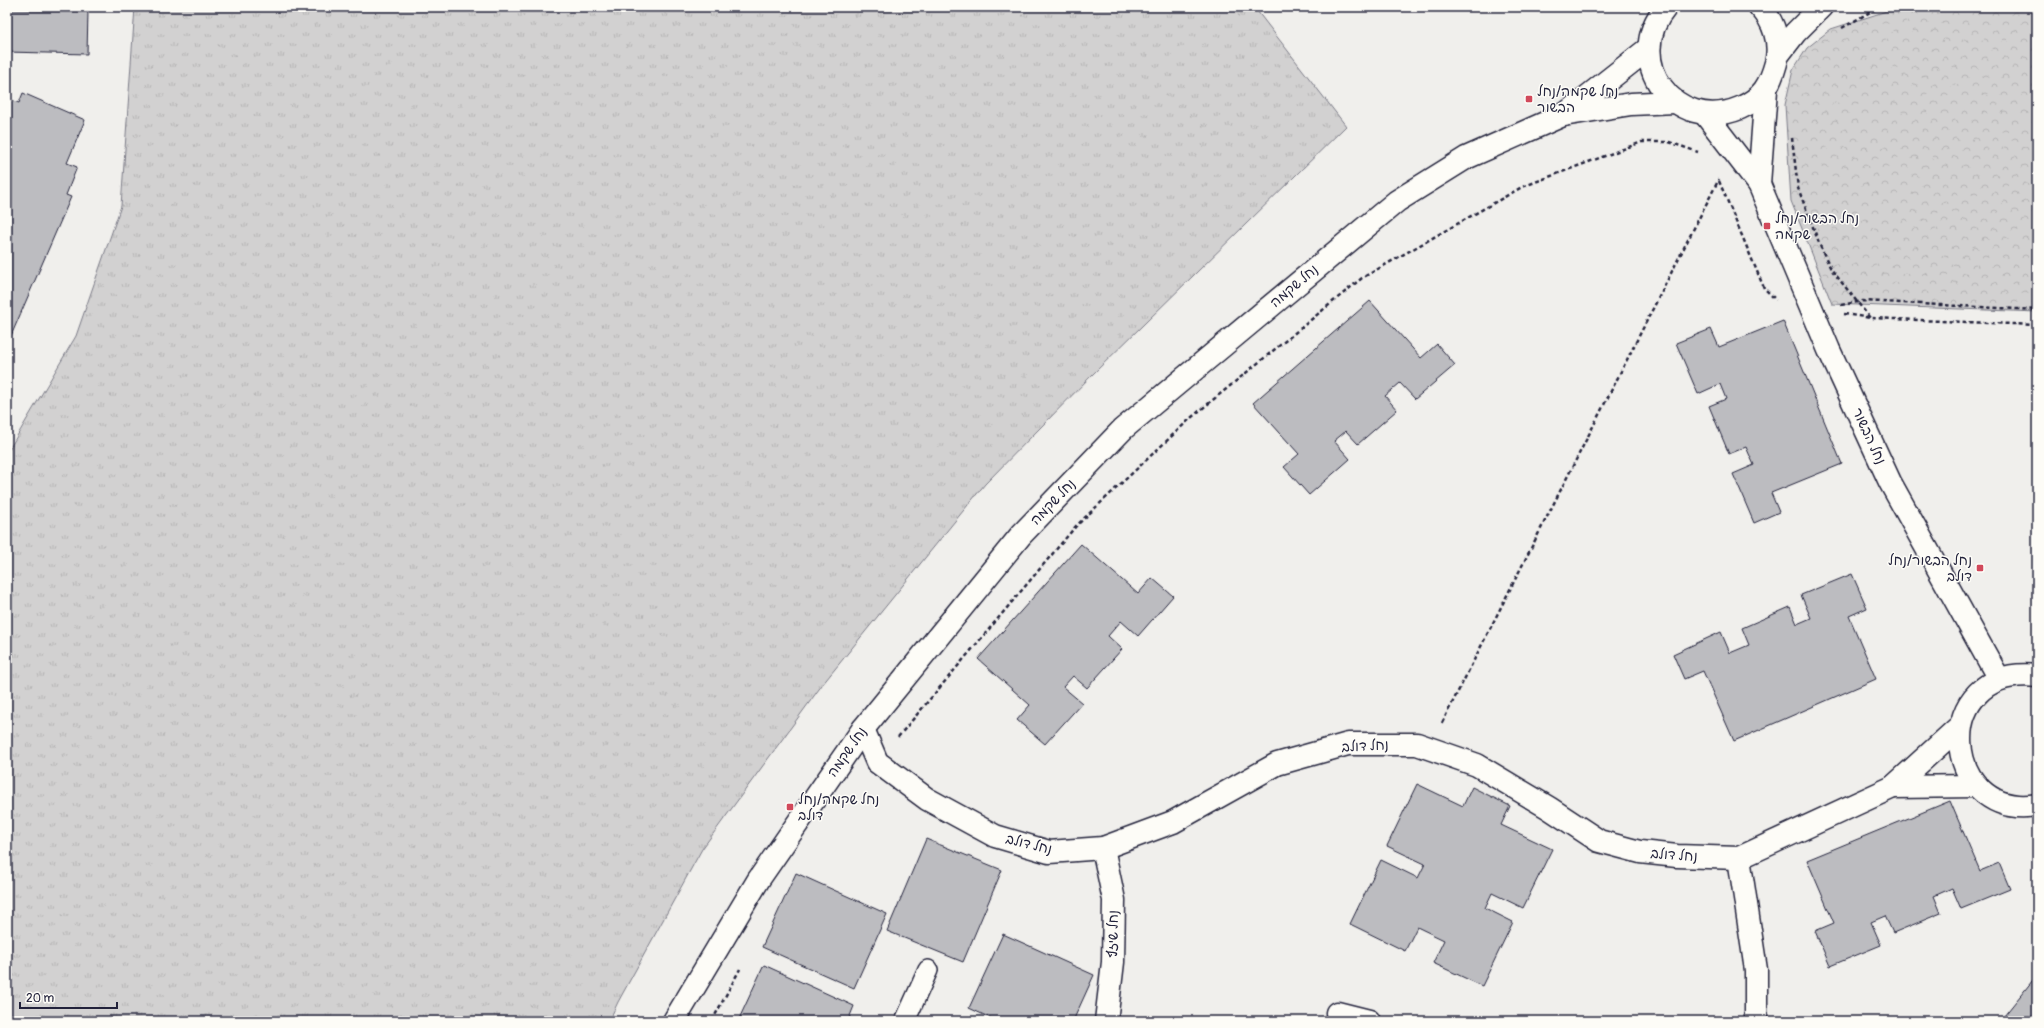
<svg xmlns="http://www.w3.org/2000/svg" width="2044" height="1028" font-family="Pangolin,'Playpen Sans Hebrew',sans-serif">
	<defs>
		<pattern id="grass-tufts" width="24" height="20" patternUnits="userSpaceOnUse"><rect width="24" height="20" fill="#d2d1d1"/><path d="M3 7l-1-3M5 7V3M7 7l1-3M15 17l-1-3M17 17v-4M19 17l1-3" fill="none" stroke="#b4b3b4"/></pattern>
		<pattern id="park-crowns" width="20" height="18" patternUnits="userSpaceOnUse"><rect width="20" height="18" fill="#d2d1d1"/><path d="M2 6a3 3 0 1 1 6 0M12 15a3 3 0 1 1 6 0" fill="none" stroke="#b4b3b4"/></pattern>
	</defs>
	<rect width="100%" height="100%" fill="#f0efec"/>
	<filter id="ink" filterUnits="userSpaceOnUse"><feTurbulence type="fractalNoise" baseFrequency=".025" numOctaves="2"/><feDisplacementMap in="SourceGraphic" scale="8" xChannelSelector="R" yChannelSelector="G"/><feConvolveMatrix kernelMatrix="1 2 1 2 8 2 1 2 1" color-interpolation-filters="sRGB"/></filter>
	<g filter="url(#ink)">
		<path fill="url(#grass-tufts)" stroke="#7a7a86" d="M 135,7 L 1254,7 L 1346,126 L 1094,373 L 985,484 L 822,685 L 702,849 L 618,1002 L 609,1021 L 7,1021 L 7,453 L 76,336 L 121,206 Z"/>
		<path fill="url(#park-crowns)" stroke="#7a7a86" d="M 1899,7 L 2037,7 L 2037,312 L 1832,304 L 1791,201 L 1785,105 L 1793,70 L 1807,48 L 1831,29 Z"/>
		<g fill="#bcbcc0" stroke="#22223b">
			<path d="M 7,9 L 88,11 L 87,54 L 7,52 Z"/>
			<path d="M 23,93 L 85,120 L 67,163 L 77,167 L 66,195 L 71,197 L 7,345 L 7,98 L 19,103 Z"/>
			<path d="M 1370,301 L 1421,358 L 1437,344 L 1455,365 L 1415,399 L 1400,383 L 1385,396 L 1397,410 L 1358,444 L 1346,431 L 1334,441 L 1350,459 L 1309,495 L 1284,467 L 1299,454 L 1253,403 Z"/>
			<path d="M 1783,321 L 1842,464 L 1771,493 L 1779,512 L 1754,523 L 1733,474 L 1754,465 L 1746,447 L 1729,454 L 1709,406 L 1726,399 L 1720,384 L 1698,394 L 1676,343 L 1711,329 L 1719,347 Z"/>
			<path d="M 1081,544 L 1138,594 L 1152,578 L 1173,596 L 1138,636 L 1121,621 L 1108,636 L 1122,649 L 1087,688 L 1073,676 L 1063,687 L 1082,703 L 1045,744 L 1017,720 L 1030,705 L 978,659 Z"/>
			<path d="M 1852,574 L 1867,608 L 1849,616 L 1876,679 L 1734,741 L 1703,671 L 1684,679 L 1673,654 L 1721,632 L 1730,653 L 1749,645 L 1742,628 L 1790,607 L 1797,624 L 1811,618 L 1801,595 Z"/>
			<path d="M 1417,784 L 1463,806 L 1472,787 L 1510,806 L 1501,825 L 1552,849 L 1523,908 L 1492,893 L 1485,908 L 1513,922 L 1482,986 L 1433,963 L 1444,940 L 1417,927 L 1405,951 L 1350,924 L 1381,860 L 1418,878 L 1425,864 L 1387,846 Z"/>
			<path d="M 1950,801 L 1980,871 L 1999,863 L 2010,889 L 1961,909 L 1952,888 L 1934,896 L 1941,913 L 1893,933 L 1885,916 L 1871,922 L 1881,945 L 1830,966 L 1815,931 L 1834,923 L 1807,860 Z"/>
			<path d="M 926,839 L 1002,870 L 963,962 L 887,931 Z"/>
			<path d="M 796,873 L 887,914 L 854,988 L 762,947 Z"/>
			<path d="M 1003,934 L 1094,975 L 1073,1021 L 997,1021 L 969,1008 Z"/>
			<path d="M 764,965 L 854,1006 L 848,1021 L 738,1021 Z"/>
			<path d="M 2037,975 L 2037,1021 L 2000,1021 Z"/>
		</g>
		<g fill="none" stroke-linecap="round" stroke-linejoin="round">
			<g stroke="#22223b" stroke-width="22">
				<path id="lane" d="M 905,1021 L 928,970"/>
			</g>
			<g stroke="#22223b" stroke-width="25">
				<g id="street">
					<path d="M 863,729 L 877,762 L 927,799 L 995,836 L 1049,852 L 1103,848 L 1173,822 L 1277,764 L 1348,744 L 1417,744 L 1477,765 L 1549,808 L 1599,841 L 1640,852 L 1677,856 L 1739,858 L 1893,787 L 1960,726"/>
					<path d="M 1893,787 L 1977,786"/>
					<path d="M 1103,848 L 1114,900 L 1113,962 L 1106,1021"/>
					<path d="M 1739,858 L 1756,970 L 1756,1021"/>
					<path d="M 1337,1013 L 1369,1021"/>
				</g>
			</g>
			<g stroke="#22223b" stroke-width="25">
				<g id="secondary">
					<path d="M 1666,7 C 1621,60 1675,135 1740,108 C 1763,98 1770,85 1776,63 C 1781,43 1774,21 1760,7"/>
					<path d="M 1778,55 L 1795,33 L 1821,7"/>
					<path d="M 1705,114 L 1759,184 L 1829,350 L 1890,482 L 1999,679"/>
					<path d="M 1564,115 L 1649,48"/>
					<path d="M 1759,184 L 1766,90"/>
					<path d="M 2037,676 C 1929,664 1940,821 2037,805"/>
					<path d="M 674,1021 L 759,879 L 863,729 L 1021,535 L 1123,429 L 1397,201 L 1466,158 L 1563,115 L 1631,104 L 1675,102"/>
				</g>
			</g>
			<g stroke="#22223b" stroke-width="2.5" stroke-dasharray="4 3" stroke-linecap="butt">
				<path d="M 1842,28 L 1879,7"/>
				<path d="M 1792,138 L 1798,188 L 1821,248 L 1831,269 L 1870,318"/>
				<path d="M 1719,181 L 1764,288 L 1776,300"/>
				<path d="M 1841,305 L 1863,301 L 2037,310"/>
				<path d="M 1844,314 L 1871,318 L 2037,325"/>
				<path d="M 1442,723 L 1719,179"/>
				<path d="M 898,737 L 1076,526 L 1192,417 L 1362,278 L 1522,187 L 1642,142 L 1669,142 L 1698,152"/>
				<path d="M 712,1021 L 740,969"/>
			</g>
			<use href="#lane" stroke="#fdfcf7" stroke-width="19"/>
			<use href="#street" stroke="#fdfcf7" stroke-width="22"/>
			<use href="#secondary" stroke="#fdfcf7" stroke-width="22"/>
		</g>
	</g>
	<g fill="#d1495b" stroke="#fdfcf7" stroke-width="1.5">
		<rect x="1525" y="95" width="8" height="8" rx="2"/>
		<rect x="1763" y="222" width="8" height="8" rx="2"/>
		<rect x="1976" y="564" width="8" height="8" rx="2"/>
		<rect x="786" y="803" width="8" height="8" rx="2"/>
	</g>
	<g text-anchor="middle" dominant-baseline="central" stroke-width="3" stroke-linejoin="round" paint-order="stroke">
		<g font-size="14" fill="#22223b" stroke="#fdfcf7" text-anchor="start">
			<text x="1537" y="91">נחל שקמה/נחל<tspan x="1537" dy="16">הבשור</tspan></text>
			<text x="1775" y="218">נחל הבשור/נחל<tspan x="1775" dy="16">שקמה</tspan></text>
			<text x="1972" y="560" text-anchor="end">נחל הבשור/נחל<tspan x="1972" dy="16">דולב</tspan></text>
			<text x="798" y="799">נחל שקמה/נחל<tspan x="798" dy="16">דולב</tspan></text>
		</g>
		<g font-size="14" fill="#22223b" stroke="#fdfcf7">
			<text transform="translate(1294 286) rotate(-40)">נחל שקמה</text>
			<text transform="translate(1869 436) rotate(65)">נחל הבשור</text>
			<text transform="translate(1053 502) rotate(-46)">נחל שקמה</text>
			<text transform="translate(1365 746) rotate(-3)">נחל דולב</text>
			<text transform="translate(847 752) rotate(-55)">נחל שקמה</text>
			<text transform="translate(1029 844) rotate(14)">נחל דולב</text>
			<text transform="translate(1674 855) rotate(4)">נחל דולב</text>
			<text transform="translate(1113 934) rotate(-89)">נחל שיזף</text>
		</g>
	</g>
	<rect width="2044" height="1028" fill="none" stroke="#fdfcf7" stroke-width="24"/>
	<rect x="12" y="12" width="2020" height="1004" fill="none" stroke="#22223b" stroke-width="1.5" filter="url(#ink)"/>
	<path d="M20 1002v6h97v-6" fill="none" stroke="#22223b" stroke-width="2"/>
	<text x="26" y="1002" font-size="12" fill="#22223b" stroke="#fdfcf7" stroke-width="3" paint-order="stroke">20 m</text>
</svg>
